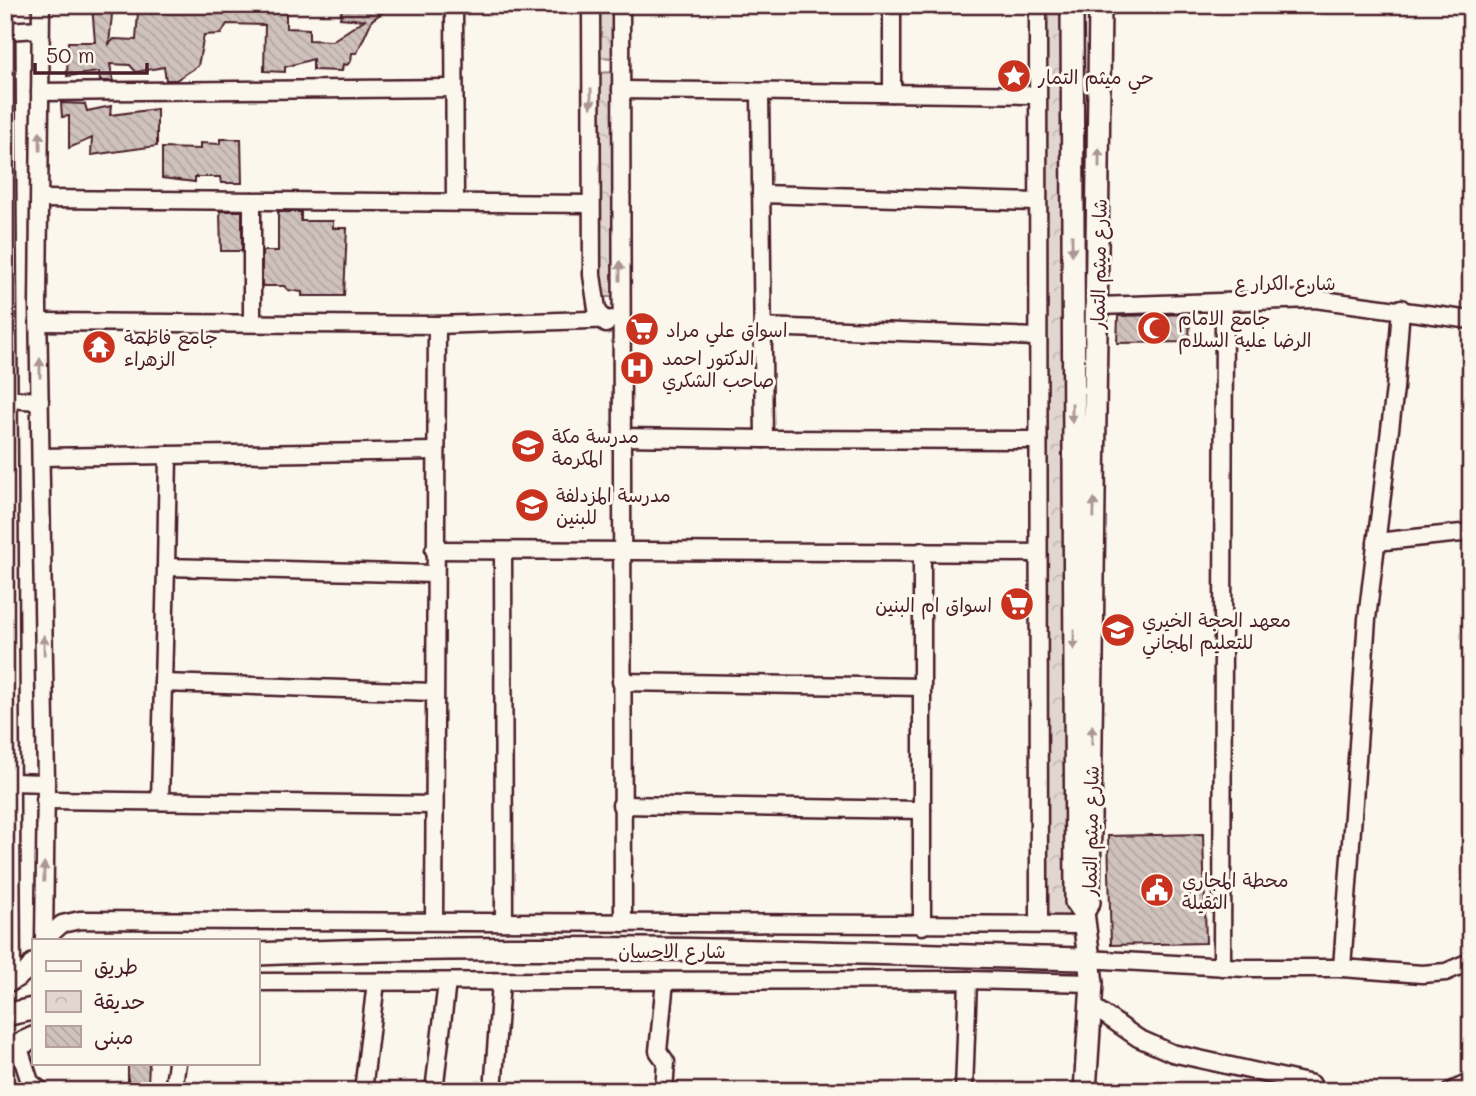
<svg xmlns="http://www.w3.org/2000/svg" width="1476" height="1096" font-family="Mali,'Playpen Sans Arabic',sans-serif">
	<defs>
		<pattern id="park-crowns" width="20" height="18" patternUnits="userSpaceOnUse" patternTransform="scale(1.75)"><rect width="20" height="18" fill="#e2d7d0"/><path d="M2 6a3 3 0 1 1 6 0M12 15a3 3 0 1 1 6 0" fill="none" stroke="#c3b8b3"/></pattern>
		<pattern id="building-back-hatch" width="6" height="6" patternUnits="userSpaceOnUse" patternTransform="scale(1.75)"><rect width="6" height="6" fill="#cfc2bc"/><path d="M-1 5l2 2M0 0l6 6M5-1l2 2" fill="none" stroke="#b3a6a2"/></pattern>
	</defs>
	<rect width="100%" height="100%" fill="#fbf7ec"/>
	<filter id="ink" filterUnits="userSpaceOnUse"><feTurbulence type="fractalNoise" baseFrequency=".0143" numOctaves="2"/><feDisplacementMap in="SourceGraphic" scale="14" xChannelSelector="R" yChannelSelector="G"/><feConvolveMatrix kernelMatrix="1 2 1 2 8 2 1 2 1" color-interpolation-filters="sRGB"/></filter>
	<g filter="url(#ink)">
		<g fill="url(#park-crowns)" stroke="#967b7e" stroke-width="2">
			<path d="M 595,5 L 617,5 L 616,58 L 595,57 Z"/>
			<path d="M 1042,5 L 1067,5 L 1069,917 L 1043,917 Z"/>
			<path d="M 615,72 L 616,297 L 598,297 L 596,73 Z"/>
		</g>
		<g fill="url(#building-back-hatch)" stroke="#4a1f2b" stroke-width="2">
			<path d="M 92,5 L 113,5 L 109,44 L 114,39 L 136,40 L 138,12 L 143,7 L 165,10 L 182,5 L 286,5 L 286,28 L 309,29 L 309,40 L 332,41 L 364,20 L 340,18 L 343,5 L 393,5 L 372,20 L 357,53 L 352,53 L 351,61 L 347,65 L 343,64 L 342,71 L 313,70 L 313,59 L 285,67 L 285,72 L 264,71 L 265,25 L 227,24 L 221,34 L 204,35 L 198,66 L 176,80 L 166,80 L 164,67 L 136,72 L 130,65 L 110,64 L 113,81 L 100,81 L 99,72 L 67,76 L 68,42 L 95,42 Z"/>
			<path d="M 61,103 L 85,104 L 87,111 L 111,106 L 110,115 L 157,109 L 157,146 L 91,155 L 92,138 L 69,148 L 69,116 L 62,117 Z"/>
			<path d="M 220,139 L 241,139 L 242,183 L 221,183 L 220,177 L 195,177 L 195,182 L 162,178 L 162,148 L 200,149 L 200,143 L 220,144 Z"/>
			<path d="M 220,211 L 242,211 L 242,251 L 221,251 Z"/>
			<path d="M 278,212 L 301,212 L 301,221 L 333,221 L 333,228 L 347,228 L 344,296 L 302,296 L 302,292 L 288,290 L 284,286 L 262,286 L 262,251 L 278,251 Z"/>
			<path d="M 1190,314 L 1189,342 L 1117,343 L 1118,316 Z"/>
			<path d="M 1203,834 L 1206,943 L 1111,945 L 1108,836 Z"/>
			<path d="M 128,1063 L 149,1063 L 148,1085 L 128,1085 Z"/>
		</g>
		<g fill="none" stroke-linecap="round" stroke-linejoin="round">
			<g stroke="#4a1f2b" stroke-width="21">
				<g id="minor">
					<path d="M 41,5 L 38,306 L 46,783 L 44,940"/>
					<path d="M 454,5 L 455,202"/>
					<path d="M 591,5 L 592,275 L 597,309 L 606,324"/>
					<path d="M 621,5 L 623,923"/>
					<path d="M 892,5 L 892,93"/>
					<path d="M 1038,5 L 1039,924"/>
					<path d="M 5,31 L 40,29"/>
					<path d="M 6,31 C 7,348 12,665 12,982"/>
					<path d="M 621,90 L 1037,95"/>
					<path d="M 40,92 L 454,88"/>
					<path d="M 761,194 L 1037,202"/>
					<path d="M 41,199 L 591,204"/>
					<path d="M 252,201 L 252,323"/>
					<path d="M 1098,306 L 1315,299 L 1471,320"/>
					<path d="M 40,322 L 437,325 L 620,319"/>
					<path d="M 763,327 L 1037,337"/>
					<path d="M 7,399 L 40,401"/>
					<path d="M 621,437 L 764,439 L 760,93"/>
					<path d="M 764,439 L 1038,440"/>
					<path d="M 168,455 L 166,567 L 434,574"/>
					<path d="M 41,457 L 435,451"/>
					<path d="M 1376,542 L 1471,532"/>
					<path d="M 434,550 L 1038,553"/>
					<path d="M 503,551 L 504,922"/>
					<path d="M 922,551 L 922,926"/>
					<path d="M 621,682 L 922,687"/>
					<path d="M 163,683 L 433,692"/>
					<path d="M 12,782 L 46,783"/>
					<path d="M 45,800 L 433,805"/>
					<path d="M 160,801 L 166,567"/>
					<path d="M 621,805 L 922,810"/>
					<path d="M 434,921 L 437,325"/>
					<path d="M 44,940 L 62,924 L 80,920 L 1084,925"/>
					<path d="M 1087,959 L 1245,968 L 1342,968 L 1422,974 L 1446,972 L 1471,961"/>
					<path d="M 1222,967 L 1224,303"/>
					<path d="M 1342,968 L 1367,619 L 1395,388 L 1401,308"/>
					<path d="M 6,982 C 17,982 27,971 33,962"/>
					<path d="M 257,982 L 968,980 L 1092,983"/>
					<path d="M 1092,1006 L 1138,1038 L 1172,1053 L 1312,1084 L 1311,1091"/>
					<path d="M 18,1045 L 30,1082 L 41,1091"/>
					<path d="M 173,1091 L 177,1063"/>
					<path d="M 363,1091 L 376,982"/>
					<path d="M 434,1091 L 447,982"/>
					<path d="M 493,1091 L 501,982"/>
					<path d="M 664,1091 L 666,1062 L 658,1051 L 665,981"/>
					<path d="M 964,1091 L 968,980"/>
					<path d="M 1451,1091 L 1471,1082"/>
				</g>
			</g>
			<g stroke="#4a1f2b" stroke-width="26">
				<g id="tertiary">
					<path d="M 1072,5 L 1076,902 L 1083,912 L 1089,902 L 1100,5"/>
					<path d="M 1083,912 L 1092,983 L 1085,1091"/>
					<path d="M 257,954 C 534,942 811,952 1087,959"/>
					<path d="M 5,1015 L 33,1009"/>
					<path d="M 5,1045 L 18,1045 L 33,1038"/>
				</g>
			</g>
			<use href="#minor" stroke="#fbf7ec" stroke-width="16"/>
			<use href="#tertiary" stroke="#fbf7ec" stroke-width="21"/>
		</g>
		<defs><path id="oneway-solid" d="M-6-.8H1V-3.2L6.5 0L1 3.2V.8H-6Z" transform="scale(1.75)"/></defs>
		<g fill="#ab9695">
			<use href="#oneway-solid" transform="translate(591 98) rotate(90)"/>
			<use href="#oneway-solid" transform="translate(40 141) rotate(-91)"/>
			<use href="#oneway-solid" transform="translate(1099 158) rotate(-90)"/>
			<use href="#oneway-solid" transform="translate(1072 245) rotate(90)"/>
			<use href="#oneway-solid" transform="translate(620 271) rotate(-90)"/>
			<use href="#oneway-solid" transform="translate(40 368) rotate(-90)"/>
			<use href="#oneway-solid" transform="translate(1072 413) rotate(90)"/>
			<use href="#oneway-solid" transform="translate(1094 508) rotate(-89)"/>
			<use href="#oneway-solid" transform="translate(1074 640) rotate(90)"/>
			<use href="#oneway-solid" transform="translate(44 645) rotate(-91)"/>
			<use href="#oneway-solid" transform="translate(1092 735) rotate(-89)"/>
			<use href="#oneway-solid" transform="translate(44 872) rotate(-89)"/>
		</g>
	</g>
	<defs>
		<g id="sight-disc" transform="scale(1.75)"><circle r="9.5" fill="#c8321e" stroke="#fbf7ec"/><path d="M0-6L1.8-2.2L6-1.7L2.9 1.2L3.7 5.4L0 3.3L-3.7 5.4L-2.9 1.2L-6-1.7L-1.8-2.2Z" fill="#fff"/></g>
		<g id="mosque-disc" transform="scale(1.75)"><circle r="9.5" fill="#c8321e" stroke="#fbf7ec"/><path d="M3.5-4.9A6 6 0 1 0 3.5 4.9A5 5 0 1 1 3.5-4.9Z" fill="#fff"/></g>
		<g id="supermarket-disc" transform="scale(1.75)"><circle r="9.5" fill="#c8321e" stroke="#fbf7ec"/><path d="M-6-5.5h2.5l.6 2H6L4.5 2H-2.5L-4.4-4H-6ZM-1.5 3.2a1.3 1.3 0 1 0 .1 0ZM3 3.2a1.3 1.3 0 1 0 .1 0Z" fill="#fff"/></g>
		<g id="temple-disc" transform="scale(1.75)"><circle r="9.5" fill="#c8321e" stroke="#fbf7ec"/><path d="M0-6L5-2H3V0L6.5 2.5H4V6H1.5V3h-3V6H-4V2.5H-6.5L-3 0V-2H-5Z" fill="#fff"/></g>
		<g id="hospital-disc" transform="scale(1.75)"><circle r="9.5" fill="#c8321e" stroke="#fbf7ec"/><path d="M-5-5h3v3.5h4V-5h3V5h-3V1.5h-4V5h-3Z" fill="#fff"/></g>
		<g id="school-disc" transform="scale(1.75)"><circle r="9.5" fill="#c8321e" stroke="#fbf7ec"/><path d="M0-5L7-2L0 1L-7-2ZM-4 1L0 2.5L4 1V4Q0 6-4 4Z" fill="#fff"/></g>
		<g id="civic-disc" transform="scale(1.75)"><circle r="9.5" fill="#c8321e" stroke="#fbf7ec"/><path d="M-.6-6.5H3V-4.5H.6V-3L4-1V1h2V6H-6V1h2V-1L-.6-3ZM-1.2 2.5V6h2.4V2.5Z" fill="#fff"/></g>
	</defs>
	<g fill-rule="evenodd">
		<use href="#sight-disc" x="1014" y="76"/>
		<use href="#mosque-disc" x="1154" y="328"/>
		<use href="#supermarket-disc" x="642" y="329"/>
		<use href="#temple-disc" x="99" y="347"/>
		<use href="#hospital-disc" x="637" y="368"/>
		<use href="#school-disc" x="528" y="446"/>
		<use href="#school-disc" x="532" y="505"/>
		<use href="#supermarket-disc" x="1017" y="604"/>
		<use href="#school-disc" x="1118" y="630"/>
		<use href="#civic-disc" x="1157" y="890"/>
	</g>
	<g text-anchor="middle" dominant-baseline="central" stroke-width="6" stroke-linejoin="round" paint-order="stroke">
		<g font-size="19" fill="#4a1f2b" stroke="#fbf7ec" text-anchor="start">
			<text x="1038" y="76">حي ميثم التمار</text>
			<text x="1178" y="317">جامع الامام<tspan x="1178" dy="22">الرضا عليه السلام</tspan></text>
			<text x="666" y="329">اسواق علي مراد</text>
			<text x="124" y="336">جامع فاطمة<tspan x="124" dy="22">الزهراء</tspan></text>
			<text x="662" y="357">الدكتور احمد<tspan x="662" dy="22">صاحب الشكري</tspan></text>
			<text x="552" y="435">مدرسة مكة<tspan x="552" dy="22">المكرمة</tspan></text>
			<text x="556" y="494">مدرسة المزدلفة<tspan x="556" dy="22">للبنين</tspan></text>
			<text x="992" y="604" text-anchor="end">اسواق ام البنين</text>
			<text x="1142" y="619">معهد الحجة الخيري<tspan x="1142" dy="22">للتعليم المجاني</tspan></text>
			<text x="1182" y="879">محطة المجاري<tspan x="1182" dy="22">الثقيلة</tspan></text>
		</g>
		<g font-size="19" fill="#4a1f2b" stroke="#fbf7ec">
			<text transform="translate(1098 264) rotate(-89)">شارع ميثم التمار</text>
			<text x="1285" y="282">شارع الكرار ع</text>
			<text transform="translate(1090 831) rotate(-89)">شارع ميثم التمار</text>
			<text x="672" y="950">شارع الاحسان</text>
		</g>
	</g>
	<rect width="1476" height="1096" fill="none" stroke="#fbf7ec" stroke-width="28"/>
	<rect x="14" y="14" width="1448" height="1068" fill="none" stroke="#4a1f2b" stroke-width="2.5" filter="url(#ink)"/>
	<rect x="32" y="939" width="228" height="126" fill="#fbf7ec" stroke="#b4a19f" stroke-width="2"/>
	<rect x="46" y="961" width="35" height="10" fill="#fbf7ec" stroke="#b4a19f" stroke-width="2"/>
	<text x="94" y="974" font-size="21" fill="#4a1f2b">طريق</text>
	<rect x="46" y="991" width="35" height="21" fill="url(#park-crowns)" stroke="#b4a19f" stroke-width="2"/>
	<text x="94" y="1009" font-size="21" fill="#4a1f2b">حديقة</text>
	<rect x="46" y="1026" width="35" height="21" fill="url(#building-back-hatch)" stroke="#b4a19f" stroke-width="2"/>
	<text x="94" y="1044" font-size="21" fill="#4a1f2b">مبنى</text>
	<path d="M35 63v10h112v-10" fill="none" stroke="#4a1f2b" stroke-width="3.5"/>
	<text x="46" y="63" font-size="21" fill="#4a1f2b" stroke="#fbf7ec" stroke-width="5" paint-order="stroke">50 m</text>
</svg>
